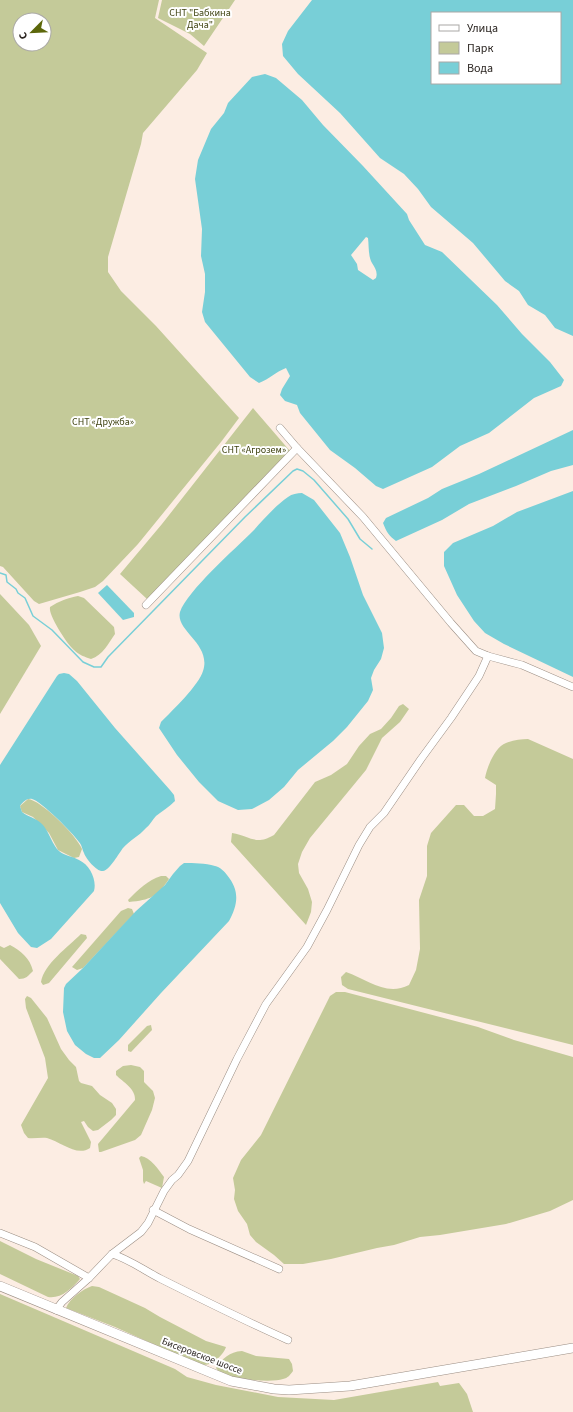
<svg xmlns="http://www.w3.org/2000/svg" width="573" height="1412" font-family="'Source Sans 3',sans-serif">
	<rect width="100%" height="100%" fill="#fcede3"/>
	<g fill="#c4ca99" fill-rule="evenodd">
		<path d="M 0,0 L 159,0 L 155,18 L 207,53 L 197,70 L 143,133 L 141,144 L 108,257 L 108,272 L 121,291 L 156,326 L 239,418 L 221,442 L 138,544 L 103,581 L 95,587 L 80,592 L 39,604 L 34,601 L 3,567 L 0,566 ZM 20,20 L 44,20 L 44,44 L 20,44 Z"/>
		<path d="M 162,0 L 235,0 L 204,46 L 190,34 L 158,18 Z"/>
		<path d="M 253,408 L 290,451 L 147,599 L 120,574 L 162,524 Z"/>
		<path d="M 0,594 L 29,625 L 41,646 L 0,714 Z"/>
		<path d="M 78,596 L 84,598 L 114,627 L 115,634 C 108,644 103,655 91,659 C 85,657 79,655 74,650 C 67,644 48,615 50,607 C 59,601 68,598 78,596 Z"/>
		<path d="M 403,704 L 409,709 L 400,722 L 382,738 L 366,770 L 310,838 L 302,852 L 298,864 L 299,873 L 308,889 L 312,902 L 311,912 L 306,925 L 231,842 L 232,833 C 251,836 255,846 274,835 L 315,782 L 331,775 L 347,764 L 359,746 L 370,734 L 381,729 L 391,718 L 399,706 Z"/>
		<path d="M 528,739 L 573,759 L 573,1045 L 348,989 L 342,985 L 341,977 L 346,972 C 367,979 386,997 409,985 L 416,970 L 420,949 L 419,900 L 427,876 L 427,846 L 431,833 L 456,805 L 464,805 L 474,816 L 483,816 L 495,809 L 496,794 L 496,785 L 485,778 C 487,767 495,747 506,743 C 513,740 521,739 528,739 Z"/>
		<path d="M 28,799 C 41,800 77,836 82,849 L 79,857 L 74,858 L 58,850 L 49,833 L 33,817 L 22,812 L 20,806 Z"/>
		<path d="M 161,876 L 166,876 L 169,879 C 157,897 150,900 129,902 L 128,900 C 138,890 148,880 161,876 Z"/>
		<path d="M 128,908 L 132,909 L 134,914 L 83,968 L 77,970 L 72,967 L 121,911 Z"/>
		<path d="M 81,934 L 86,935 L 87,938 L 49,983 L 43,985 L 41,982 C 44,964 68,947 81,934 Z"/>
		<path d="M 10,945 C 21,951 30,958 33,971 C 28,976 26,979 19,979 L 0,959 L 0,946 L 4,948 Z"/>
		<path d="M 336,992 L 345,992 L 478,1027 L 514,1040 L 573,1057 L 573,1200 L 550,1211 L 506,1224 L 440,1235 L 420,1237 L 394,1245 L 377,1248 L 331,1259 L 303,1264 L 284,1264 L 274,1255 L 256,1242 L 250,1235 L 247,1224 L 238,1211 L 234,1199 L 235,1190 L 233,1178 L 241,1160 L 261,1135 L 330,996 Z"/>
		<path d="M 27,996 L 31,998 L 47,1018 L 61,1049 L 69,1060 L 76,1067 L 79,1081 L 81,1083 L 92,1086 L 100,1095 L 112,1103 L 116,1109 L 116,1115 L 111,1120 L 98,1130 L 93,1131 L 88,1127 L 84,1121 L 81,1122 L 91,1142 L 90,1148 C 77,1157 61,1142 47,1138 C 41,1137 34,1139 28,1138 L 24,1133 L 21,1125 L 48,1078 L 45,1058 L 26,1008 L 25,999 Z"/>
		<path d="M 151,1025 L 152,1030 L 131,1052 L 128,1051 L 128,1045 L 147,1026 Z"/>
		<path d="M 131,1065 L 140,1067 L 144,1071 L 144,1082 L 153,1091 L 155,1098 L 152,1110 L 141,1135 L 135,1140 L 101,1152 L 99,1152 L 98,1144 L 135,1100 C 136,1089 123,1082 116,1075 L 116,1071 L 123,1066 Z"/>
		<path d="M 141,1156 C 150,1157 159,1170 164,1177 L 162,1188 L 146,1181 L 144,1184 L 143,1181 L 143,1170 L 139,1158 Z"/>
		<path d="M 0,1241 L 36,1259 L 78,1276 L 80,1279 C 71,1289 61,1299 48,1297 L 0,1274 Z"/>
		<path d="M 92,1286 L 99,1287 L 145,1308 L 160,1317 L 206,1341 L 226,1347 C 224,1354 213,1365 204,1365 C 201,1365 195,1362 191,1361 L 115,1327 L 66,1308 C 70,1298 83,1289 92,1286 Z"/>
		<path d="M 0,1294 L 175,1369 L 187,1377 L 216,1385 L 278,1397 L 334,1400 L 438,1382 L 440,1386 L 459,1383 L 467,1394 L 473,1412 L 0,1412 Z"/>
		<path d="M 242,1351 L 256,1356 L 289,1359 L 292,1364 L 293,1371 C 290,1375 288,1378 283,1379 C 272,1383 234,1379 223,1375 C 220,1373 218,1371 216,1368 C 223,1358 229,1352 242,1351 Z"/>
	</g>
	<g fill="#78cfd7" fill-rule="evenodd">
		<path d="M 312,0 L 573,0 L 573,336 L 555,328 L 545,315 L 528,305 L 519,291 L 505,281 L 473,243 L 431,207 L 418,189 L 404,174 L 380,158 L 340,113 L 298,74 L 283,56 L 282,44 L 288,31 ZM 432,13 L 560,13 L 560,83 L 432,83 Z"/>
		<path d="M 265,74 L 276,78 L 302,100 L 323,125 L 363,166 L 407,214 L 409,220 L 425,245 L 442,252 L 497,305 L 522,334 L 550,362 L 564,380 L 561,386 L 534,398 L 489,433 L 460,446 L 432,467 L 383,489 L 376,486 L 355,468 L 330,450 L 300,413 L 297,405 L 285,401 L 280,395 L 282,389 L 290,376 L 286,368 C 275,372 270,379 259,383 L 250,377 L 205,322 L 202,312 L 205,292 L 205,274 L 201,256 L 202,229 L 195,179 L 198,160 L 211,129 L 224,113 L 228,103 L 252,77 ZM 366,237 L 368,238 C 369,246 368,256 372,263 C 375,268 378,272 376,278 L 373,280 L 358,270 L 357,264 L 351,255 Z"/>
		<path d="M 573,430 L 573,465 L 551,471 L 516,486 L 469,504 L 442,520 L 396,541 C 389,536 386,531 383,523 L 386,518 L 428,498 L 442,489 L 479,474 Z"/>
		<path d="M 573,491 L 573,677 L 504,644 L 485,633 L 474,621 L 457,595 L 444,566 L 444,552 L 453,543 L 493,526 L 517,512 Z"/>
		<path d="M 302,493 L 314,500 L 340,533 L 350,557 L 363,595 L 382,633 L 384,648 L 381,659 L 374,670 L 371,678 L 373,690 L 368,701 L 347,727 L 333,741 L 298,770 L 284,787 L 269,800 L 252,809 L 238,810 L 218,801 L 199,782 L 177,755 L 159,728 L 161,722 C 172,711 199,685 203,671 C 212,644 175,631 180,612 C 187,591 236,548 253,531 C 263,520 276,505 288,497 C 292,494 297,493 302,493 Z"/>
		<path d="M 107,585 L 134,613 L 134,617 L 123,620 L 98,593 Z"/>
		<path d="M 64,673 L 69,674 L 77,681 L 115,728 L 170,790 L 174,795 L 175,801 C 169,807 162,811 156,816 C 152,820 150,825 146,828 C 139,836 130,840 123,848 C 119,853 110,870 103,871 C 97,872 86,859 84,853 C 82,849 82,845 79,842 C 74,834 41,801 32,799 C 27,798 23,802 20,806 L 22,812 C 28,817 37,818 43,825 C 49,832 53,846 59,851 C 65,856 72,856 79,860 C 90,865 97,880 94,891 L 51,939 L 37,948 L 31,947 L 18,933 L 0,903 L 0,765 L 57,676 L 59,674 Z"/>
		<path d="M 184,863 C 194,863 205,863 215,866 C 220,867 224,871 227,875 C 240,891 238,904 229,921 L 161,993 L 119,1040 L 100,1058 L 94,1058 L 86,1054 L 75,1045 L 67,1031 L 63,1012 L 64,988 L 66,984 L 83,968 L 136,911 L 165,885 L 173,874 L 180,866 Z"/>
	</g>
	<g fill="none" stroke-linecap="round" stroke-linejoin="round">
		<path stroke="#78cfd7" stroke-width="1.5" d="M 0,573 L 6,575 L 7,582 L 16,589 L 18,593 L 25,598 L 33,616 L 52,630 L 83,662 L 94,667 L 101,667 L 108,657 L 245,517 L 293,471 L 297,469 L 303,471 L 314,480 L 348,519 L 360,539 L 372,549"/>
		<g stroke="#9a8d83" stroke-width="8">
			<g id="street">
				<path d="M 280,428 L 297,448 L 363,517 L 451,623 L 476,651 L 488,656 L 522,665 L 573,687"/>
				<path d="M 146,605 L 297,448"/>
				<path d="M 153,1210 L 189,1229 L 279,1269"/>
				<path d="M 0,1233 L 35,1247 L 89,1278"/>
				<path d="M 112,1254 C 129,1259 145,1271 161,1279 C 203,1300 245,1321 288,1340"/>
				<path d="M 56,1310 L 62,1302 L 89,1278 L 112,1254 L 141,1232 L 148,1223 L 164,1191 L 172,1180 L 178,1175 L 188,1161 L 237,1059 L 266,1004 L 307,947 L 327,910 L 359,845 L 370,827 L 384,813 L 421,759 L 451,718 L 479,676 L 488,656"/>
			</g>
		</g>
		<g stroke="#9a8d83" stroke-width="10">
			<path id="secondary" d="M 0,1286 L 231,1381 L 274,1389 L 289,1390 L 350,1386 L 573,1348"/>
		</g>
		<use href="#street" stroke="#fff" stroke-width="7"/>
		<use href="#secondary" stroke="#fff" stroke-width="9"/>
	</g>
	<g text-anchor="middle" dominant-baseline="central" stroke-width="4" stroke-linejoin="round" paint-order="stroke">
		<g font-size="10" fill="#3d410f" stroke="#fff">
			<text x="200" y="13">СНТ "Бабкина<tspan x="200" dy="12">Дача"</tspan></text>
			<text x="103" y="422">СНТ «Дружба»</text>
			<text x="254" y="450">СНТ «Агрозем»</text>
		</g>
		<g font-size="10" fill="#2b2521" stroke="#fff">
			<text transform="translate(202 1356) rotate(21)">Бисеровское шоссе</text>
		</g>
	</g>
	<rect x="431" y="12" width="130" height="72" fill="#ffffff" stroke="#aaa8a6"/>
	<rect x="439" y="25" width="20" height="6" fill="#ffffff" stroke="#aaa8a6"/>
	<text x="467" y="32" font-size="12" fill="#2b2521">Улица</text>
	<rect x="439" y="42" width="20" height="12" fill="#c4ca99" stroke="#aaa8a6"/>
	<text x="467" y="52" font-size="12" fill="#2b2521">Парк</text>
	<rect x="439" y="62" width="20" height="12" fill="#78cfd7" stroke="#aaa8a6"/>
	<text x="467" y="72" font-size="12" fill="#2b2521">Вода</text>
	<g transform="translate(32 32) rotate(246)"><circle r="19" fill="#ffffff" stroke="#aaa8a6"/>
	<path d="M0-3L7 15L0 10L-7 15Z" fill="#5c670b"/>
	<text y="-6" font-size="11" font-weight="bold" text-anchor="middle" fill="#2b2521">С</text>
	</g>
</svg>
